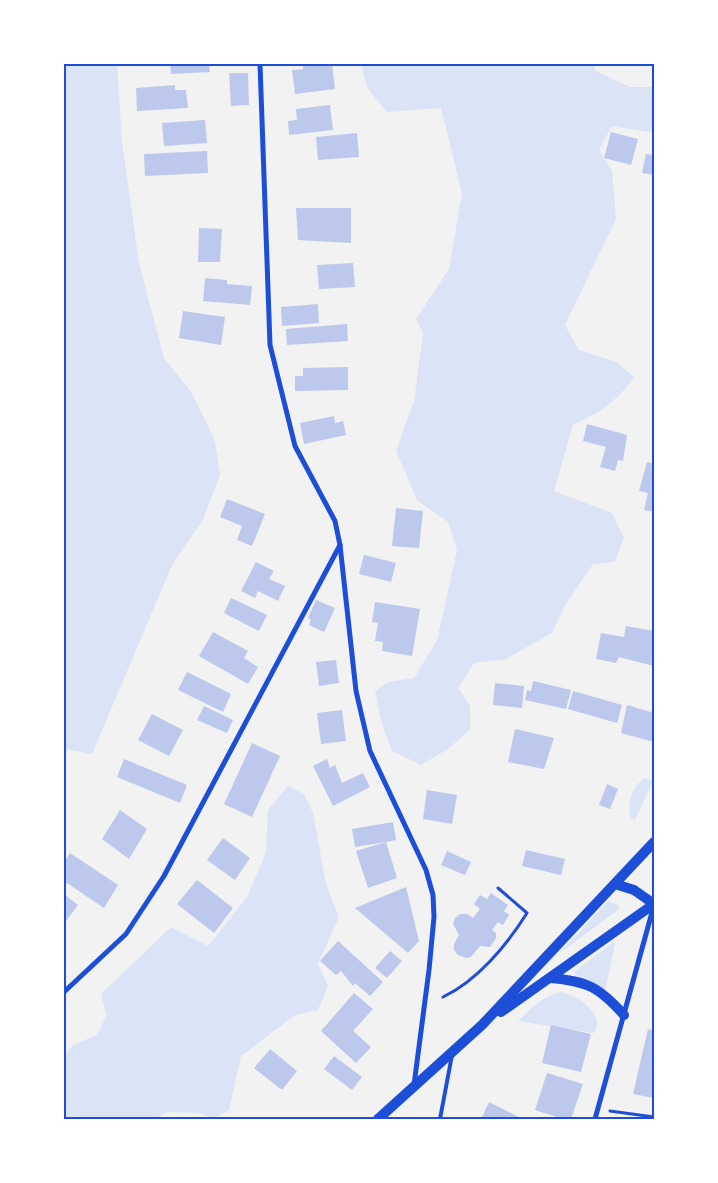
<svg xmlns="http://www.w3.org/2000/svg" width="718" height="1183" font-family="'PT Sans',sans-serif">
	<rect width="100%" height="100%" fill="#f2f2f2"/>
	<g fill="#dbe4f7">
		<path d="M 64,64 L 117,64 L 122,142 L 139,263 L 164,358 L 192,393 L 215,441 L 220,475 L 203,520 L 173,563 L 92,754 L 64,749 Z"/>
		<path d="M 361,64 L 594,64 L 596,71 L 630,87 L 654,87 L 654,133 L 612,126 L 599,150 L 612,171 L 616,219 L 565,325 L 579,350 L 617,362 L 634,377 C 618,401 599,413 573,425 L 554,491 L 612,513 L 624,538 L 615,562 L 593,564 L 564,607 L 552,633 L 506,659 L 474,663 L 458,688 L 470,705 L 470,730 L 448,749 L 421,765 L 392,751 L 382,725 L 375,691 L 388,682 L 414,678 L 437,640 L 457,550 L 448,522 L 417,500 L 396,451 L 414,401 L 423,333 L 416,319 L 449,269 L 462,193 L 441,108 L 387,112 L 367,88 Z"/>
		<path d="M 645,778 L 653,781 L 635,820 L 632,819 C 624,808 633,785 645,778 Z"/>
		<path d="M 288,786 L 304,794 L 313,813 L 326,884 L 339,917 L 318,964 L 328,986 L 318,1010 L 295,1015 L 241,1056 L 229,1110 L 214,1119 L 199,1113 L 168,1112 L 155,1119 L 64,1119 L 64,1056 L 73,1045 L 97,1035 L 107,1015 L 101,994 L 171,927 L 208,946 L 247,897 L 266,852 L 268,810 Z"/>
		<path d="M 608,901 L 618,905 L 619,909 L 559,954 Z"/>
		<path d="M 612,943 L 615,944 L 605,991 L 575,975 L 575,971 Z"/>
		<path d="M 561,992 C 576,995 607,1014 594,1033 L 518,1021 C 530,1010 543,995 561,992 Z"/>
	</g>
	<g fill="#bdc9ec">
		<path d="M 170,64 L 209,64 L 210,72 L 171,74 Z"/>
		<path d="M 303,64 L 332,64 L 335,89 L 295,94 L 292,70 L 303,69 Z"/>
		<path d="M 229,73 L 248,73 L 249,105 L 231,106 Z"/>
		<path d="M 175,85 L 175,90 L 186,90 L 188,108 L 137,111 L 136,88 Z"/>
		<path d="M 330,105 L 333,130 L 289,135 L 288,121 L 297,120 L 296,109 Z"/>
		<path d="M 205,120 L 207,143 L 164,146 L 162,123 Z"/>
		<path d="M 611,132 L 638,139 L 631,165 L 604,158 Z"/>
		<path d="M 357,133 L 359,157 L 318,160 L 316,137 Z"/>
		<path d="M 207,151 L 208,173 L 145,176 L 144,154 Z"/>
		<path d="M 646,154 L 654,155 L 654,175 L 642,173 Z"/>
		<path d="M 296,208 L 351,208 L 351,243 L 298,240 Z"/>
		<path d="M 199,228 L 222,229 L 220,262 L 198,262 Z"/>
		<path d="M 353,263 L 355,287 L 319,289 L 317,265 Z"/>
		<path d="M 205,278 L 227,280 L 227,284 L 252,286 L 250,305 L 203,301 Z"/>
		<path d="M 318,304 L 319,323 L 282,326 L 281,307 Z"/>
		<path d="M 183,311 L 225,317 L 221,345 L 179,338 Z"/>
		<path d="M 347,324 L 348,341 L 287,345 L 286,329 Z"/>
		<path d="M 348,367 L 348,390 L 295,391 L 295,376 L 303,376 L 303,368 Z"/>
		<path d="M 334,416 L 335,423 L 343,421 L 346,435 L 304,444 L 300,423 Z"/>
		<path d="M 587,424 L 627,435 L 623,461 L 618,460 L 615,471 L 600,467 L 606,447 L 583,441 Z"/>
		<path d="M 647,462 L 654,464 L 654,512 L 644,510 L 648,493 L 639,491 Z"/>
		<path d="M 227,499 L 265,514 L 252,546 L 237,540 L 242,526 L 220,517 Z"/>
		<path d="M 396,508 L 423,511 L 419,548 L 392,546 Z"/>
		<path d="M 364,555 L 396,563 L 391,582 L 359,574 Z"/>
		<path d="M 256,562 L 274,571 L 269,579 L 285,586 L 278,601 L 258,591 L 255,598 L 241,591 Z"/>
		<path d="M 231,598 L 267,615 L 259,631 L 224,613 Z"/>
		<path d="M 316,600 L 335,608 L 324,632 L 309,625 L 311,620 L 308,618 Z"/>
		<path d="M 375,602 L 420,609 L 412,656 L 382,651 L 383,642 L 375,641 L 378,623 L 372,622 Z"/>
		<path d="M 626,626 L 654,631 L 654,666 L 619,657 L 616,663 L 596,659 L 601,633 L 624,637 Z"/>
		<path d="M 213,632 L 248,651 L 244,658 L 258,667 L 248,684 L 199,656 Z"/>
		<path d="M 336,660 L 339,683 L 319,686 L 316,662 Z"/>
		<path d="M 187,672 L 231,694 L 223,712 L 178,690 Z"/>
		<path d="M 533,681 L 571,690 L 566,709 L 525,700 L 527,690 L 531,691 Z"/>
		<path d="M 495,683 L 524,686 L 522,708 L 493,705 Z"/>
		<path d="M 573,691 L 622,705 L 617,723 L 568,709 Z"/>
		<path d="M 627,705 L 654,713 L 654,742 L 621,733 Z"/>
		<path d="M 204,706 L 233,720 L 227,733 L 197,720 Z"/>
		<path d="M 342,710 L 346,741 L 321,744 L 317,713 Z"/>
		<path d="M 152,714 L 183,730 L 169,756 L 138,740 Z"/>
		<path d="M 515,729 L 554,738 L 544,769 L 508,762 Z"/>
		<path d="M 252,743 L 280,756 L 252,817 L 224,804 Z"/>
		<path d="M 124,759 L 187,785 L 180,803 L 117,777 Z"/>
		<path d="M 327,759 L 330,768 L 335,765 L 342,783 L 363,773 L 370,787 L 333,806 L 313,766 Z"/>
		<path d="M 607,784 L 618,789 L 610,809 L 599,805 Z"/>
		<path d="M 427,790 L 457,795 L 452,824 L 423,819 Z"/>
		<path d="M 120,810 L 147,829 L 129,859 L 102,839 Z"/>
		<path d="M 393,822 L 396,840 L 386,842 L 397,878 L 368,888 L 356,851 L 386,842 L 355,847 L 352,829 Z"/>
		<path d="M 223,838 L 250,858 L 235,880 L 207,860 Z"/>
		<path d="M 526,850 L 565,859 L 561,875 L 522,866 Z"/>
		<path d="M 447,851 L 471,862 L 465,875 L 441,865 Z"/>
		<path d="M 70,853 L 118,885 L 104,908 L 64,881 L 64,863 Z"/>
		<path d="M 197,880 L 233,908 L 214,933 L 177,904 Z"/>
		<path d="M 406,887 L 419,941 L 408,953 L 355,908 Z"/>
		<path d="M 491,893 L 508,905 L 504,911 L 509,915 L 503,925 L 498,922 L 492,930 L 496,933 L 496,938 L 490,947 L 480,946 L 471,957 L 466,958 L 458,955 L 454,950 L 454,944 L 459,935 L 453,924 L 455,918 L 460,914 L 467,914 L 473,918 L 480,909 L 474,904 L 480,895 L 487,899 Z"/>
		<path d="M 64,894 L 78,905 L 64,924 Z"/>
		<path d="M 338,941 L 383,982 L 370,996 L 355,983 L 353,986 L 341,971 L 336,975 L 320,961 Z"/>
		<path d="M 390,951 L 402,961 L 387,978 L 375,968 Z"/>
		<path d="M 354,993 L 373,1009 L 353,1031 L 371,1047 L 356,1063 L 321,1031 Z"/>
		<path d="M 551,1025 L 591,1034 L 581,1072 L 542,1063 Z"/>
		<path d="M 648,1029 L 654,1031 L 654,1098 L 633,1094 Z"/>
		<path d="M 270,1049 L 297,1071 L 282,1090 L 254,1068 Z"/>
		<path d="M 334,1056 L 362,1077 L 352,1090 L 324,1069 Z"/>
		<path d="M 547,1073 L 583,1084 L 571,1119 L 563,1119 L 535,1110 Z"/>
		<path d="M 489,1102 L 523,1119 L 488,1119 L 482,1117 Z"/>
	</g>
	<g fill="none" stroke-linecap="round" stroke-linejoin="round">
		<g stroke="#1d4ed8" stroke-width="3">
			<path d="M 443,997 C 477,981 507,945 527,913 L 498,888"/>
			<path d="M 610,1111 L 654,1117"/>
		</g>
		<path stroke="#1d4ed8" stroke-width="4" d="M 440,1119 L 452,1055"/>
		<g stroke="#1d4ed8" stroke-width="5">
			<path d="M 260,64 L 270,345 L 295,446 L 335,521 L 340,545 L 356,691 L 370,751 L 426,870 L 433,895 L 434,917 L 429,970 L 414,1085"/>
			<path d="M 64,992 L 126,934 L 164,876 L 340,545"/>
			<path d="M 595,1119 L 654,905"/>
		</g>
		<g stroke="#1d4ed8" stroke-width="10">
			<path d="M 550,978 C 587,981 599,987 624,1015"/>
			<path d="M 501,1012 L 654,904 L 634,890 L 615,884"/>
			<path d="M 378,1119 L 482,1025 L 654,842"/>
		</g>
	</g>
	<rect width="718" height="1183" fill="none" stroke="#ffffff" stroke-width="130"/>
	<rect x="65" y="65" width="588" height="1053" fill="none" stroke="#1d4ed8" stroke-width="2"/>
</svg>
